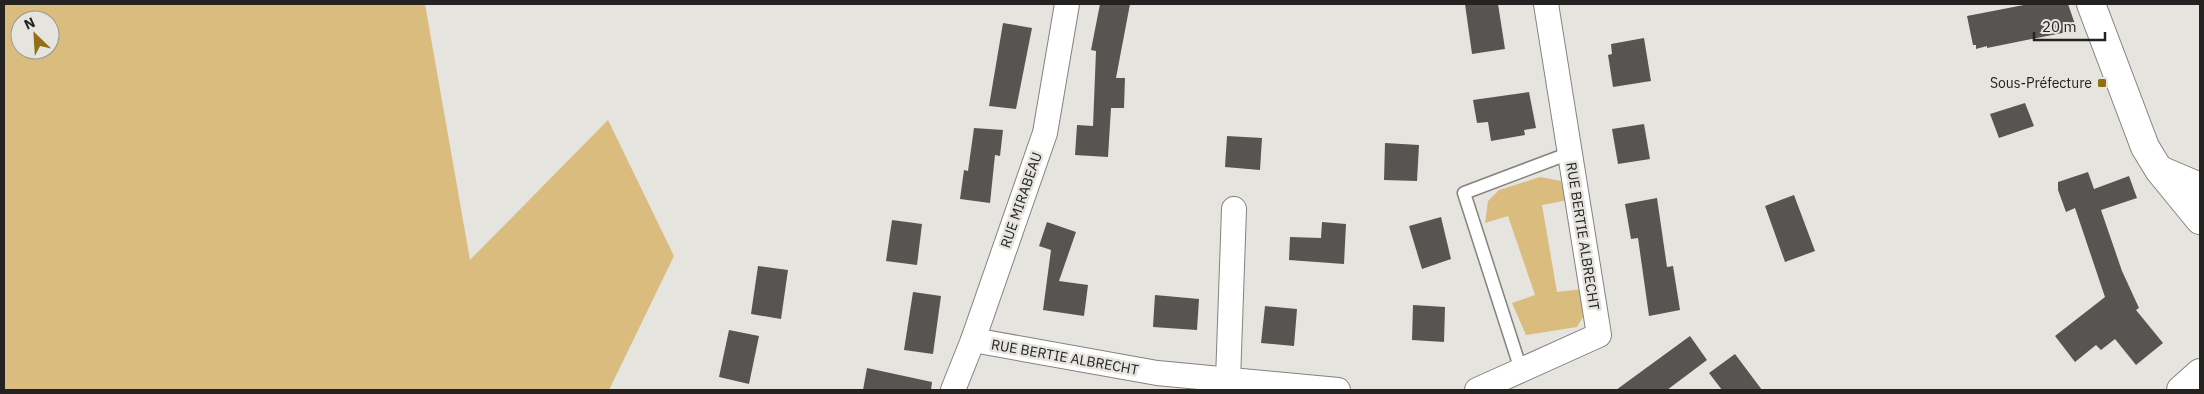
<svg xmlns="http://www.w3.org/2000/svg" width="2204" height="394" font-family="'IBM Plex Sans',sans-serif">
	<rect width="100%" height="100%" fill="#e6e4df"/>
	<g fill="#dabc7f" fill-rule="evenodd">
		<path d="M 4,4 L 425,4 L 470,260 L 608,120 L 674,256 L 609,390 L 4,390 ZM 20,20 L 50,20 L 50,50 L 20,50 Z"/>
		<path d="M 1540,177 L 1561,181 L 1568,200 L 1542,205 L 1557,292 L 1583,289 L 1584,315 L 1577,327 L 1526,335 L 1512,303 L 1535,295 L 1508,216 L 1485,223 L 1488,201 L 1499,190 Z"/>
	</g>
	<g fill="#575551">
		<path d="M 1100,4 L 1130,4 L 1116,78 L 1125,78 L 1124,108 L 1111,108 L 1108,157 L 1075,155 L 1077,125 L 1093,126 L 1096,51 L 1091,50 Z"/>
		<path d="M 1465,4 L 1498,4 L 1505,49 L 1472,54 Z"/>
		<path d="M 2029,4 L 2068,4 L 2077,30 L 1987,48 L 1987,46 L 1976,49 L 1976,45 L 1973,45 L 1967,16 Z"/>
		<path d="M 1003,23 L 1032,28 L 1016,109 L 989,106 Z"/>
		<path d="M 1644,38 L 1651,81 L 1613,87 L 1608,55 L 1612,54 L 1611,44 Z"/>
		<path d="M 1529,92 L 1536,128 L 1524,130 L 1525,135 L 1491,141 L 1488,122 L 1477,123 L 1473,100 Z"/>
		<path d="M 2025,103 L 2034,126 L 1999,138 L 1990,114 Z"/>
		<path d="M 1644,124 L 1650,159 L 1618,164 L 1612,129 Z"/>
		<path d="M 974,128 L 1003,130 L 1000,156 L 995,155 L 990,203 L 960,199 L 964,170 L 968,171 Z"/>
		<path d="M 1227,136 L 1262,138 L 1260,170 L 1225,167 Z"/>
		<path d="M 1385,143 L 1419,145 L 1417,181 L 1384,180 Z"/>
		<path d="M 2088,172 L 2094,189 L 2129,176 L 2137,198 L 2101,210 L 2122,271 L 2139,308 L 2136,310 L 2163,343 L 2136,365 L 2115,339 L 2101,350 L 2096,345 L 2075,362 L 2055,336 L 2105,297 L 2075,208 L 2066,212 L 2058,190 L 2058,182 Z"/>
		<path d="M 1794,195 L 1815,251 L 1785,262 L 1765,206 Z"/>
		<path d="M 1657,198 L 1667,267 L 1673,266 L 1680,310 L 1649,316 L 1638,238 L 1631,239 L 1625,204 Z"/>
		<path d="M 1441,217 L 1451,259 L 1422,269 L 1409,226 Z"/>
		<path d="M 892,220 L 922,224 L 917,265 L 886,261 Z"/>
		<path d="M 1047,222 L 1076,232 L 1059,281 L 1088,285 L 1084,316 L 1043,310 L 1051,250 L 1039,246 Z"/>
		<path d="M 1322,222 L 1346,224 L 1344,264 L 1289,260 L 1290,237 L 1321,238 Z"/>
		<path d="M 758,266 L 788,270 L 781,319 L 751,314 Z"/>
		<path d="M 913,292 L 941,296 L 933,354 L 904,350 Z"/>
		<path d="M 1155,295 L 1199,299 L 1197,330 L 1153,327 Z"/>
		<path d="M 1413,305 L 1445,307 L 1444,342 L 1412,340 Z"/>
		<path d="M 1265,306 L 1297,309 L 1294,346 L 1261,343 Z"/>
		<path d="M 729,330 L 759,336 L 749,384 L 719,377 Z"/>
		<path d="M 1690,336 L 1707,360 L 1667,390 L 1616,390 Z"/>
		<path d="M 1735,354 L 1762,390 L 1722,390 L 1709,373 Z"/>
		<path d="M 867,368 L 932,382 L 931,390 L 863,390 Z"/>
	</g>
	<g fill="none" stroke-linecap="round" stroke-linejoin="round">
		<g stroke="#85827e" stroke-width="15">
			<path id="lane" d="M 1521,370 L 1464,193 L 1570,153"/>
		</g>
		<g stroke="#85827e" stroke-width="26">
			<g id="street">
				<path d="M 973,340 L 1157,373 L 1338,390"/>
				<path d="M 1228,380 L 1234,209"/>
				<path d="M 953,390 L 973,340 L 1045,133 L 1067,4"/>
				<path d="M 1477,390 L 1599,335 L 1546,4"/>
			</g>
		</g>
		<g stroke="#85827e" stroke-width="30">
			<g id="primary">
				<path d="M 2091,4 L 2145,147 L 2159,170 L 2200,220"/>
				<path d="M 2160,170 L 2200,187"/>
				<path d="M 2181,390 L 2200,373"/>
			</g>
		</g>
		<use href="#lane" stroke="#fff" stroke-width="12"/>
		<use href="#street" stroke="#fff" stroke-width="24"/>
		<use href="#primary" stroke="#fff" stroke-width="28"/>
	</g>
	<rect fill="#926e15" stroke="#e6e4df" stroke-width="2" x="2097" y="78" width="10" height="10" rx="2.5"/>
	<g text-anchor="middle" dominant-baseline="central" stroke-width="5" stroke-linejoin="round" paint-order="stroke">
		<g font-size="14" fill="#242321" stroke="#e6e4df" text-anchor="end">
			<text x="2092" y="83">Sous-Préfecture</text>
		</g>
		<g font-size="14" fill="#242321" stroke="#e6e4df">
			<text transform="translate(1021 200) rotate(-71)">RUE MIRABEAU</text>
			<text transform="translate(1583 236) rotate(81)">RUE BERTIE ALBRECHT</text>
			<text transform="translate(1065 357) rotate(10)">RUE BERTIE ALBRECHT</text>
		</g>
	</g>
	<rect width="2204" height="394" fill="none" stroke="#242321" stroke-width="10"/>
	<g transform="translate(35 35) rotate(335)"><circle r="24" fill="#e6e4df" stroke="#989793"/>
	<path d="M0-4L9 19L0 12L-9 19Z" fill="#926e15"/>
	<text y="-8" font-size="14" font-weight="bold" text-anchor="middle" fill="#242321">N</text>
	</g>
	<path d="M2034 32v8h71v-8" fill="none" stroke="#242321" stroke-width="2.5"/>
	<text x="2042" y="32" font-size="15" fill="#242321" stroke="#e6e4df" stroke-width="4" paint-order="stroke">20 m</text>
</svg>
